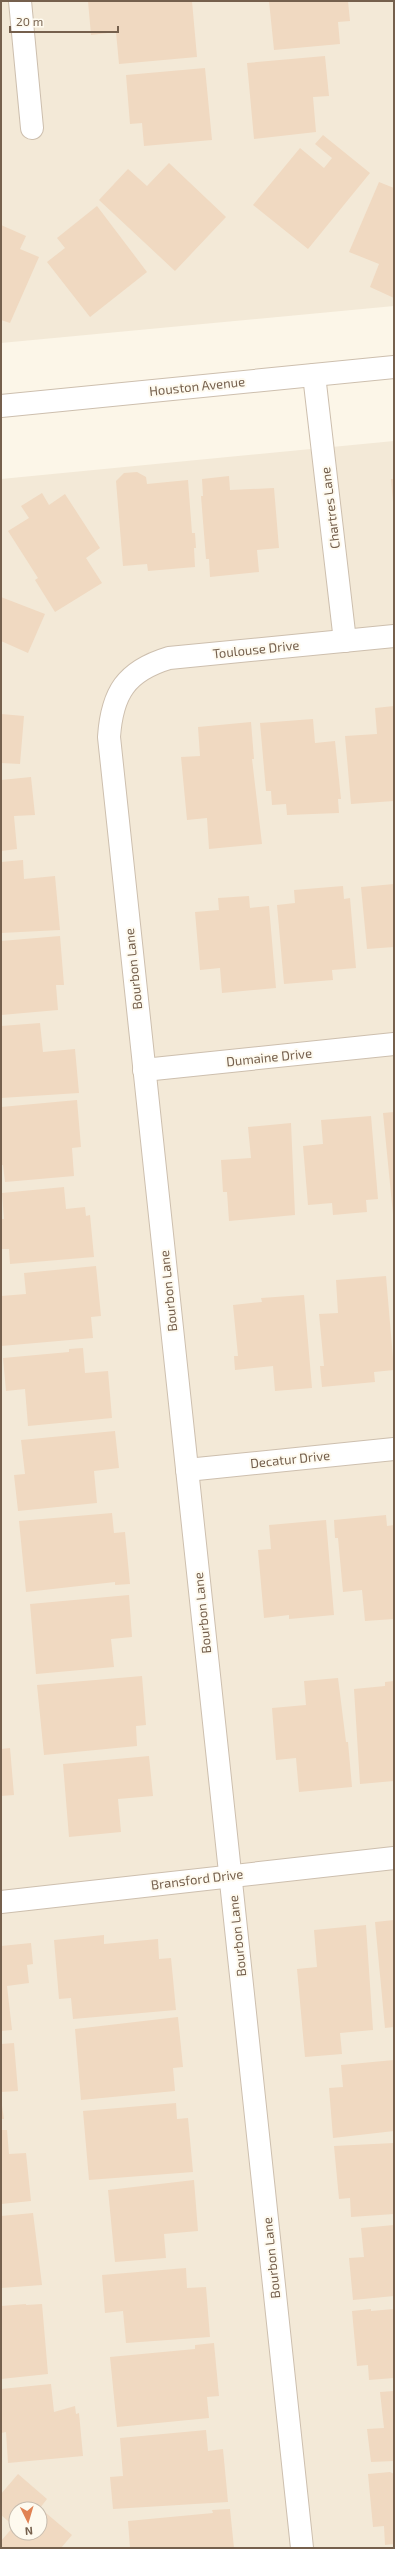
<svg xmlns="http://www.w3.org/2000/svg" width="395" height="2549" font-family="'Exo 2',sans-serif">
	<rect width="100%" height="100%" fill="#fcf6e8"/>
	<g fill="#f3e9d7" fill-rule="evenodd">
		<path d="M 1,1 L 394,1 L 394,306 L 1,343 Z"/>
		<path d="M 394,441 L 394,2548 L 1,2548 L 1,479 ZM 16,2509 L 40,2509 L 40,2533 L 16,2533 Z"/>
	</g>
	<g fill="#f0d9c1" fill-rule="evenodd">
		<path d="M 88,1 L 192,1 L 197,57 L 119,64 L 116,32 L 91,35 Z"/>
		<path d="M 269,1 L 348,1 L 350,21 L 338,22 L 340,44 L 274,50 Z"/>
		<path d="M 325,56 L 329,96 L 313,97 L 316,132 L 254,139 L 247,63 Z"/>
		<path d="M 205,68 L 212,140 L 144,146 L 142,123 L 130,124 L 126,75 Z"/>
		<path d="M 323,135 L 370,173 L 308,249 L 253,205 L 300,148 L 324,168 L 332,158 L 315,144 Z"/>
		<path d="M 169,163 L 226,217 L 175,271 L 99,200 L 128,169 L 147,186 Z"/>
		<path d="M 379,182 L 394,188 L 394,298 L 370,287 L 379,264 L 349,252 Z"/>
		<path d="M 97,206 L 147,272 L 90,317 L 47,262 L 65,248 L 57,238 Z"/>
		<path d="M 1,225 L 26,236 L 20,249 L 39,257 L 10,323 L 1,320 Z"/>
		<path d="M 137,472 L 146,477 L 147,484 L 188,480 L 192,533 L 195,533 L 196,548 L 194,548 L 195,567 L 148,571 L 147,564 L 123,566 L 116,481 L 124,473 Z"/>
		<path d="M 229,476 L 230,490 L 274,488 L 279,548 L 257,550 L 259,572 L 210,577 L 209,559 L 206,559 L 201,496 L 203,496 L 202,479 Z"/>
		<path d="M 391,479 L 394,479 L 394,502 L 393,502 Z"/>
		<path d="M 42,493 L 49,505 L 65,494 L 100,548 L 86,558 L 102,583 L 55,612 L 35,580 L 38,578 L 8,531 L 29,518 L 21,506 Z"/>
		<path d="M 1,597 L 45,614 L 28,653 L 1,641 Z"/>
		<path d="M 394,706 L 394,801 L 351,804 L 345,736 L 377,734 L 375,708 Z"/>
		<path d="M 1,714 L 24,716 L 20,764 L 1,763 Z"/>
		<path d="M 313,719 L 315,743 L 335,741 L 341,799 L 338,799 L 339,813 L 287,815 L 286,804 L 272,805 L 271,791 L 266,791 L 260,723 Z"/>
		<path d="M 251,722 L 254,759 L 252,759 L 262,844 L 209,849 L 207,818 L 187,820 L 181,757 L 200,756 L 198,727 Z"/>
		<path d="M 31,777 L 35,815 L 14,816 L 17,849 L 1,851 L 1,780 Z"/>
		<path d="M 23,860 L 24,879 L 55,876 L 60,930 L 1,933 L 1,862 Z"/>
		<path d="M 394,884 L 394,947 L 367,949 L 361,887 Z"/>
		<path d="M 343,886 L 344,899 L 350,898 L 356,968 L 332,970 L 333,980 L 284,984 L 277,905 L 295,903 L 294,890 Z"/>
		<path d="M 249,896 L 250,908 L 269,906 L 276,988 L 222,993 L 220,968 L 200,970 L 195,912 L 219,910 L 218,898 Z"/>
		<path d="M 60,936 L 64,985 L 56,985 L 58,1010 L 1,1015 L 1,941 Z"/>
		<path d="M 40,1023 L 43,1052 L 75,1049 L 79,1093 L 1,1098 L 1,1026 Z"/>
		<path d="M 77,1100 L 81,1147 L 72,1148 L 74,1176 L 5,1182 L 3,1165 L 1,1165 L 1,1107 Z"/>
		<path d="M 394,1112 L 394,1214 L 393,1214 L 383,1113 Z"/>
		<path d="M 371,1116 L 378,1199 L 366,1200 L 367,1212 L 333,1215 L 332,1203 L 308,1205 L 303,1146 L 323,1144 L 321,1120 Z"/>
		<path d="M 291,1123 L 295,1215 L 229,1221 L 227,1192 L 223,1192 L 221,1160 L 251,1158 L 248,1127 Z"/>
		<path d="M 64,1187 L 66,1209 L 85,1207 L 86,1216 L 90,1215 L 94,1257 L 10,1264 L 9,1249 L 1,1249 L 1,1219 L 4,1219 L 2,1193 Z"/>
		<path d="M 96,1266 L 101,1316 L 91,1317 L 93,1338 L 1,1346 L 1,1296 L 26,1294 L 24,1273 Z"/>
		<path d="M 386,1276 L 394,1370 L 374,1372 L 375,1382 L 322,1387 L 320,1366 L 324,1366 L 319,1314 L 338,1313 L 336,1280 Z"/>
		<path d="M 304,1295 L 312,1388 L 275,1391 L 273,1366 L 235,1370 L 234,1356 L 238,1356 L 233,1305 L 262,1302 L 261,1298 Z"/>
		<path d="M 83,1348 L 85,1373 L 108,1371 L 112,1418 L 28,1426 L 25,1389 L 6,1391 L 3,1358 L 69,1352 L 69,1349 Z"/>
		<path d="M 115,1431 L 119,1468 L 94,1471 L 97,1503 L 18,1511 L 14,1475 L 25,1474 L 21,1440 Z"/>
		<path d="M 112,1513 L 114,1533 L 125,1532 L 130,1584 L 115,1585 L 115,1582 L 26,1592 L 19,1521 Z"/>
		<path d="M 386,1515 L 387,1526 L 394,1525 L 394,1619 L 365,1621 L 362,1590 L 343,1592 L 338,1538 L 335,1538 L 334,1520 Z"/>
		<path d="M 326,1520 L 334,1615 L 289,1619 L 289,1615 L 264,1618 L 258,1550 L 271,1549 L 269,1525 Z"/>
		<path d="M 129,1595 L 132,1637 L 111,1639 L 114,1667 L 36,1674 L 30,1604 Z"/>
		<path d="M 142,1676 L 146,1725 L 136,1726 L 137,1746 L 44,1755 L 37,1685 Z"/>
		<path d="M 338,1678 L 346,1742 L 348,1742 L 352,1787 L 299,1792 L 296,1758 L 276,1760 L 272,1708 L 306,1705 L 304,1681 Z"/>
		<path d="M 394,1681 L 394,1781 L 360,1784 L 354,1689 L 385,1686 L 385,1682 Z"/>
		<path d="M 10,1748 L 14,1795 L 1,1796 L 1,1749 Z"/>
		<path d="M 149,1756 L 153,1796 L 118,1799 L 121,1832 L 69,1837 L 63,1764 Z"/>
		<path d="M 394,1920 L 394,2027 L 385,2028 L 375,1922 Z"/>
		<path d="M 366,1925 L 373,2030 L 340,2033 L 342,2054 L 305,2057 L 297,1969 L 317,1967 L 314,1930 Z"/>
		<path d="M 104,1935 L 104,1944 L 158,1939 L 159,1959 L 171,1958 L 176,2010 L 73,2019 L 71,1998 L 59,1999 L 54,1940 Z"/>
		<path d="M 31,1943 L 33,1964 L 27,1965 L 29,1983 L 7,1986 L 12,2030 L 1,2031 L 1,1946 Z"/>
		<path d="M 178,2017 L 183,2067 L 173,2068 L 175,2091 L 81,2100 L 75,2029 Z"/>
		<path d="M 14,2043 L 18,2091 L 1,2092 L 1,2044 Z"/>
		<path d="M 394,2060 L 394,2131 L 333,2138 L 329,2088 L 343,2087 L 341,2065 Z"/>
		<path d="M 1,2099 L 4,2119 L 1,2119 Z"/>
		<path d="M 176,2103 L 177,2119 L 188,2118 L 193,2172 L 89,2180 L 83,2111 Z"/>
		<path d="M 1,2130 L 7,2130 L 9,2154 L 26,2153 L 31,2201 L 1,2204 Z"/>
		<path d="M 394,2143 L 394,2214 L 351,2217 L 350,2198 L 339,2199 L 334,2146 Z"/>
		<path d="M 194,2180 L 198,2231 L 164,2234 L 166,2258 L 115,2262 L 108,2190 Z"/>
		<path d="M 33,2213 L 42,2285 L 1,2288 L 1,2216 Z"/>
		<path d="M 394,2225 L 394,2296 L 353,2300 L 349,2258 L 364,2257 L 361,2228 Z"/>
		<path d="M 186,2268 L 187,2288 L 206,2287 L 210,2337 L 126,2343 L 123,2311 L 105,2313 L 102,2275 Z"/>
		<path d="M 26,2304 L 26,2305 L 42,2304 L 48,2374 L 1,2379 L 1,2306 Z"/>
		<path d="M 371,2309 L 371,2311 L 394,2309 L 394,2378 L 369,2380 L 368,2365 L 357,2366 L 352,2311 Z"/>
		<path d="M 214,2343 L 219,2396 L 207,2397 L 209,2418 L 117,2427 L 110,2357 L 195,2349 L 195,2345 Z"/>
		<path d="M 51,2384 L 54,2412 L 75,2406 L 76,2414 L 79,2413 L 83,2456 L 8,2463 L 6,2432 L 1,2433 L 1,2389 Z"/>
		<path d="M 394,2391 L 394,2461 L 371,2462 L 367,2429 L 384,2428 L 380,2392 Z"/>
		<path d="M 206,2430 L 208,2451 L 223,2449 L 228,2502 L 113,2509 L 110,2477 L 123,2476 L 120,2438 Z"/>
		<path d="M 390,2472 L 394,2474 L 394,2544 L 385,2545 L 384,2526 L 373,2527 L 368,2474 Z"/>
		<path d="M 18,2474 L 47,2499 L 40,2508 L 72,2535 L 61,2548 L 1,2548 L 1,2541 L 14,2526 L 1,2515 L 1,2494 ZM 16,2509 L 40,2509 L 40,2533 L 16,2533 Z"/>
		<path d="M 230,2509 L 234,2548 L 130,2548 L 128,2521 L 213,2513 L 212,2510 Z"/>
	</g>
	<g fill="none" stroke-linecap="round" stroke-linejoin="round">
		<g stroke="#cdbfae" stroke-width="24">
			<g id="minor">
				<path d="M 20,1 L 32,128"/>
				<path d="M 314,375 L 345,641"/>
				<path d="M 1,406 L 394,367"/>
				<path d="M 144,1070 L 394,1044"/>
				<path d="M 187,1470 L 394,1449"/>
				<path d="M 1,1902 L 394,1858"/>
				<path d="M 302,2548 L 109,737 C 112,693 126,671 169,658 L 394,636"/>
			</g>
		</g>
		<use href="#minor" stroke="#fff" stroke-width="22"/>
	</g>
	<g text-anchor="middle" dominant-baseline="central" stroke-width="4" stroke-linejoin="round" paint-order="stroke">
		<g font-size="13" fill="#75604d" stroke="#fefaef">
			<text transform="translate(197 386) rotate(-6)">Houston Avenue</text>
			<text transform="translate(330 508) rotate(-97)">Chartres Lane</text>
			<text transform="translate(256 649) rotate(-6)">Toulouse Drive</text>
			<text transform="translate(133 969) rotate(-96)">Bourbon Lane</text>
			<text transform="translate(269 1057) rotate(-6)">Dumaine Drive</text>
			<text transform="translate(168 1291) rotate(-96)">Bourbon Lane</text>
			<text transform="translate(290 1459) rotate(-6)">Decatur Drive</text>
			<text transform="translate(202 1613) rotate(-96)">Bourbon Lane</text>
			<text transform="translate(197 1879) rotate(-7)">Bransford Drive</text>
			<text transform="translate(237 1936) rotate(-96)">Bourbon Lane</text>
			<text transform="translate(271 2258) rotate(-96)">Bourbon Lane</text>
		</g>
	</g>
	<rect width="395" height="2549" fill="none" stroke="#75604d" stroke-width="4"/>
	<g transform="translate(28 2521) rotate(175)"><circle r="19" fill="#fefaef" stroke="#c7bcae"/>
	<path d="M0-3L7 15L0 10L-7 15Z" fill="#e08253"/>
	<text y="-6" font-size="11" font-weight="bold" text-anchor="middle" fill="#75604d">N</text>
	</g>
	<path d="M10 26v6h108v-6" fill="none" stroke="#75604d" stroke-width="2"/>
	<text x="16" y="26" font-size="12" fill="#75604d" stroke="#fefaef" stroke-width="3" paint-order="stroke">20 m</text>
</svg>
